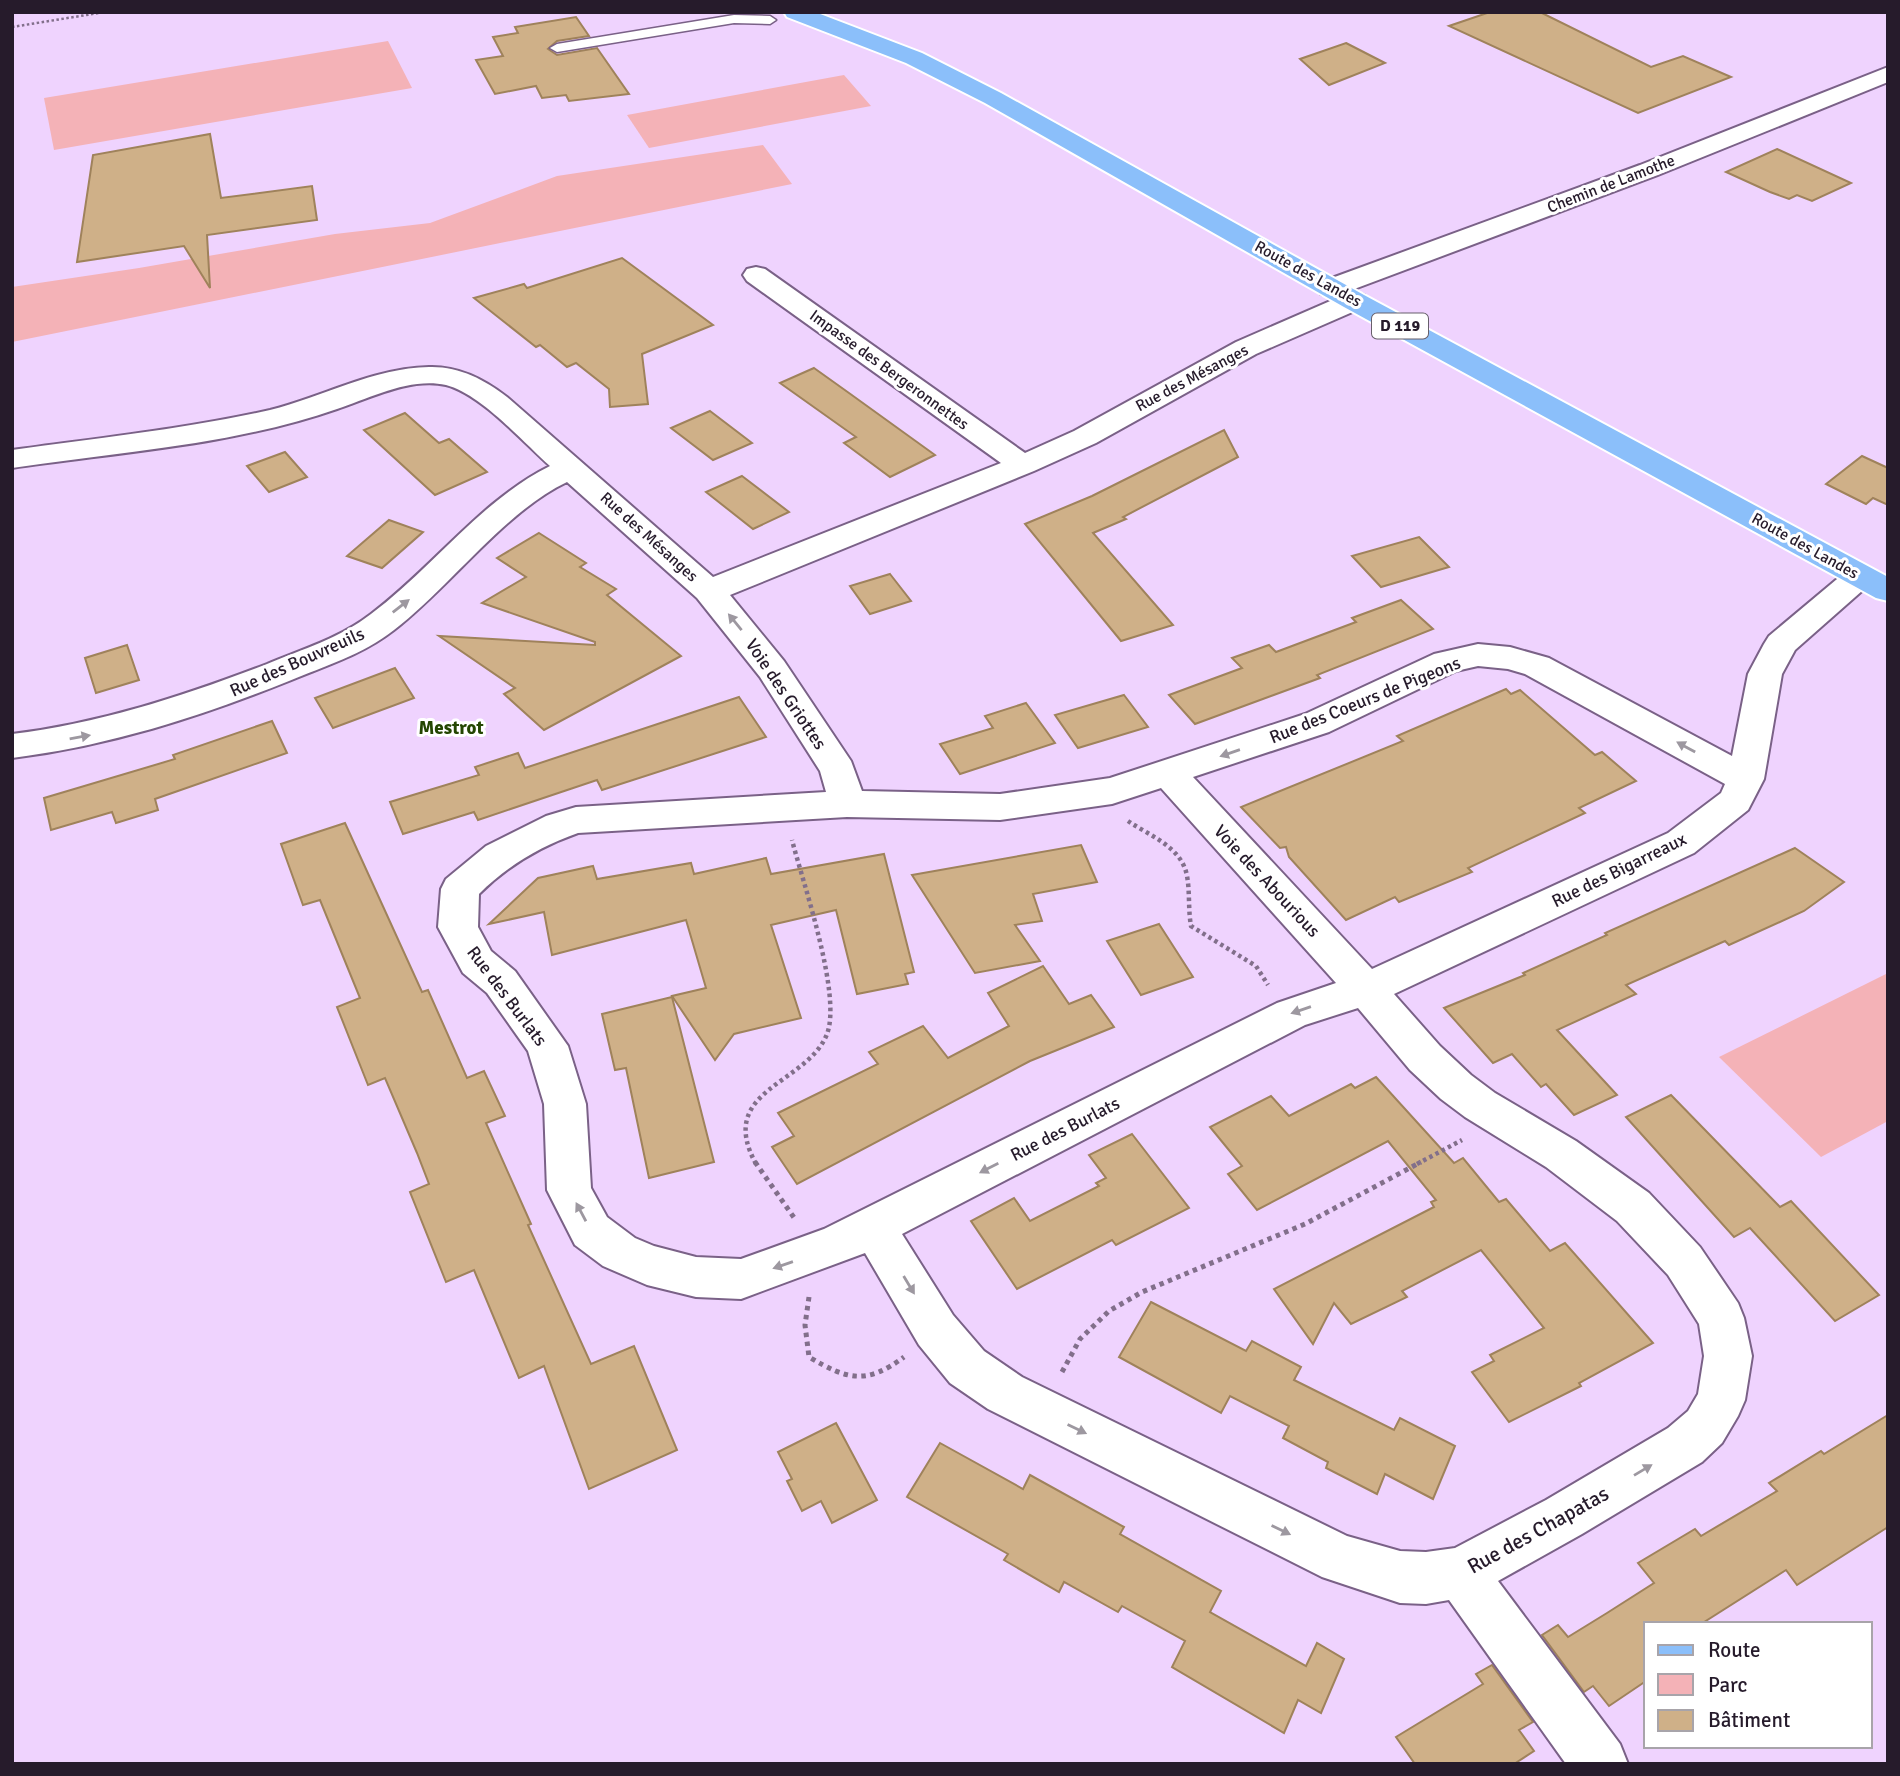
<svg xmlns="http://www.w3.org/2000/svg" width="1900" height="1776" font-family="Signika,sans-serif">
	<rect width="100%" height="100%" fill="#efd3fe"/>
	<g fill="#f4b2b7">
		<path d="M 388,41 L 412,88 L 54,150 L 44,98 Z"/>
		<path d="M 844,75 L 871,106 L 649,148 L 627,115 Z"/>
		<path d="M 763,145 L 792,184 L 12,342 L 12,287 L 139,268 L 335,234 L 430,223 L 557,176 Z"/>
		<path d="M 1888,973 L 1888,1121 L 1821,1157 L 1719,1057 Z"/>
	</g>
	<g fill="#cfb088" stroke="#9f825b" stroke-width="2">
		<path d="M 1490,12 L 1540,12 L 1651,67 L 1683,56 L 1731,77 L 1638,113 L 1449,26 Z"/>
		<path d="M 576,17 L 589,36 L 557,41 L 548,49 L 557,55 L 597,48 L 629,94 L 569,101 L 566,95 L 542,98 L 536,86 L 495,94 L 476,60 L 503,56 L 493,37 L 518,33 L 515,27 Z"/>
		<path d="M 1346,43 L 1385,63 L 1329,85 L 1300,59 Z"/>
		<path d="M 210,134 L 221,198 L 312,186 L 317,220 L 207,235 L 210,288 L 184,246 L 77,262 L 93,155 Z"/>
		<path d="M 1777,149 L 1851,183 L 1812,201 L 1797,195 L 1789,199 L 1770,192 L 1726,172 Z"/>
		<path d="M 622,258 L 713,325 L 642,354 L 648,404 L 610,407 L 609,389 L 576,363 L 567,367 L 540,345 L 536,347 L 474,298 L 524,284 L 527,288 Z"/>
		<path d="M 814,368 L 849,393 L 935,455 L 890,477 L 844,443 L 856,437 L 780,383 Z"/>
		<path d="M 710,411 L 752,443 L 713,460 L 671,428 Z"/>
		<path d="M 405,413 L 439,443 L 449,439 L 487,472 L 435,495 L 364,430 Z"/>
		<path d="M 1224,430 L 1238,457 L 1123,517 L 1126,519 L 1093,533 L 1173,625 L 1121,641 L 1025,524 L 1092,496 Z"/>
		<path d="M 285,452 L 307,477 L 269,492 L 247,466 Z"/>
		<path d="M 1862,456 L 1888,468 L 1888,505 L 1873,498 L 1866,504 L 1826,484 Z"/>
		<path d="M 742,476 L 789,512 L 753,529 L 706,492 Z"/>
		<path d="M 389,520 L 423,532 L 382,568 L 347,556 Z"/>
		<path d="M 539,533 L 586,563 L 580,567 L 616,589 L 607,595 L 681,656 L 544,730 L 504,694 L 515,688 L 439,636 L 595,645 L 595,642 L 482,603 L 526,577 L 497,558 Z"/>
		<path d="M 1419,537 L 1449,567 L 1381,587 L 1352,556 Z"/>
		<path d="M 890,574 L 911,601 L 870,614 L 850,586 Z"/>
		<path d="M 1401,600 L 1433,629 L 1317,675 L 1320,678 L 1195,724 L 1169,695 L 1242,668 L 1232,658 L 1269,645 L 1276,652 L 1356,622 L 1352,618 Z"/>
		<path d="M 127,645 L 139,680 L 96,693 L 85,658 Z"/>
		<path d="M 395,668 L 414,698 L 333,728 L 315,698 Z"/>
		<path d="M 1506,689 L 1511,694 L 1520,690 L 1595,755 L 1602,752 L 1636,781 L 1579,808 L 1585,813 L 1468,868 L 1472,872 L 1399,902 L 1395,897 L 1346,920 L 1289,857 L 1286,847 L 1280,848 L 1241,807 L 1403,741 L 1397,736 Z"/>
		<path d="M 1124,695 L 1148,727 L 1078,748 L 1055,715 Z"/>
		<path d="M 739,697 L 766,737 L 602,790 L 597,780 L 478,820 L 474,812 L 403,834 L 390,802 L 479,775 L 475,767 L 518,753 L 525,768 Z"/>
		<path d="M 1026,703 L 1055,743 L 960,774 L 940,744 L 993,728 L 985,716 Z"/>
		<path d="M 272,721 L 287,753 L 155,799 L 158,810 L 116,823 L 112,812 L 51,830 L 44,798 L 175,759 L 173,755 Z"/>
		<path d="M 345,823 L 422,992 L 428,990 L 467,1078 L 484,1071 L 505,1116 L 486,1123 L 531,1224 L 528,1225 L 591,1364 L 634,1346 L 677,1450 L 589,1489 L 544,1366 L 519,1378 L 474,1270 L 446,1282 L 410,1192 L 429,1184 L 417,1153 L 385,1078 L 368,1085 L 337,1007 L 360,998 L 320,900 L 303,905 L 281,844 Z"/>
		<path d="M 1081,845 L 1097,882 L 1033,894 L 1042,921 L 1015,925 L 1040,961 L 975,973 L 912,875 Z"/>
		<path d="M 1795,848 L 1844,882 L 1804,911 L 1729,945 L 1725,941 L 1626,985 L 1636,994 L 1557,1030 L 1617,1095 L 1574,1115 L 1546,1084 L 1541,1087 L 1512,1054 L 1493,1063 L 1444,1008 L 1525,975 L 1523,973 L 1607,935 L 1605,933 Z"/>
		<path d="M 884,854 L 914,972 L 905,974 L 908,984 L 857,994 L 836,910 L 771,925 L 801,1018 L 734,1034 L 715,1060 L 672,996 L 706,988 L 686,920 L 552,955 L 544,912 L 489,924 L 538,878 L 593,866 L 597,879 L 691,863 L 694,874 L 766,858 L 771,874 Z"/>
		<path d="M 1159,924 L 1193,977 L 1141,995 L 1107,941 Z"/>
		<path d="M 1043,966 L 1069,1004 L 1091,995 L 1114,1027 L 1030,1061 L 797,1184 L 772,1147 L 794,1136 L 778,1113 L 878,1064 L 869,1052 L 923,1026 L 948,1058 L 1009,1026 L 988,993 Z"/>
		<path d="M 672,997 L 714,1162 L 649,1178 L 626,1068 L 615,1070 L 602,1014 Z"/>
		<path d="M 1376,1077 L 1454,1163 L 1463,1158 L 1499,1202 L 1506,1199 L 1550,1251 L 1565,1243 L 1653,1343 L 1579,1383 L 1581,1386 L 1509,1422 L 1472,1372 L 1494,1361 L 1490,1355 L 1544,1328 L 1481,1250 L 1402,1291 L 1407,1297 L 1351,1324 L 1334,1303 L 1313,1344 L 1274,1289 L 1434,1207 L 1431,1202 L 1436,1200 L 1388,1141 L 1257,1210 L 1228,1174 L 1242,1166 L 1210,1127 L 1271,1096 L 1289,1116 L 1351,1084 L 1355,1088 Z"/>
		<path d="M 1671,1095 L 1780,1207 L 1791,1201 L 1879,1295 L 1835,1321 L 1750,1228 L 1734,1237 L 1626,1117 Z"/>
		<path d="M 1132,1134 L 1189,1208 L 1116,1245 L 1112,1240 L 1017,1289 L 971,1221 L 1014,1198 L 1030,1221 L 1099,1186 L 1096,1183 L 1106,1178 L 1089,1155 Z"/>
		<path d="M 1151,1302 L 1246,1351 L 1252,1341 L 1301,1367 L 1294,1380 L 1394,1430 L 1400,1418 L 1455,1446 L 1433,1499 L 1385,1474 L 1377,1494 L 1326,1468 L 1328,1462 L 1283,1438 L 1289,1426 L 1230,1396 L 1221,1413 L 1119,1357 Z"/>
		<path d="M 1888,1415 L 1888,1527 L 1797,1585 L 1786,1570 L 1701,1624 L 1646,1624 L 1646,1681 L 1609,1706 L 1593,1686 L 1584,1692 L 1542,1635 L 1558,1625 L 1568,1637 L 1607,1613 L 1654,1583 L 1638,1563 L 1695,1529 L 1701,1536 L 1777,1491 L 1769,1483 L 1821,1451 L 1824,1454 Z"/>
		<path d="M 836,1423 L 877,1500 L 832,1523 L 821,1501 L 802,1511 L 787,1481 L 792,1479 L 778,1452 Z"/>
		<path d="M 940,1443 L 1023,1489 L 1030,1475 L 1124,1527 L 1120,1534 L 1221,1591 L 1210,1612 L 1306,1666 L 1317,1643 L 1344,1659 L 1321,1713 L 1298,1700 L 1284,1733 L 1172,1667 L 1185,1641 L 1122,1606 L 1118,1612 L 1064,1582 L 1059,1592 L 1004,1560 L 1008,1554 L 907,1497 Z"/>
		<path d="M 1492,1665 L 1533,1722 L 1519,1730 L 1534,1751 L 1514,1764 L 1415,1764 L 1396,1737 L 1483,1684 L 1476,1674 Z"/>
	</g>
	<g fill="none" stroke-linecap="round" stroke-linejoin="round">
		<g stroke="#7a6187" stroke-width="3">
			<path id="lane" d="M 734,15 L 770,16 L 776,20 L 770,24 L 734,23 L 557,52 L 550,48 L 557,44 Z"/>
		</g>
		<g stroke="#7a6187" stroke-width="4">
			<g id="street">
				<path d="M 1888,67 L 1888,82 L 1658,175 L 1341,294 L 1331,296 L 1321,294 L 1318,288 L 1321,282 L 1640,165 Z"/>
				<path d="M 756,267 L 765,269 L 1025,453 L 1074,431 L 1236,342 L 1344,295 L 1354,293 L 1364,295 L 1368,301 L 1364,307 L 1256,354 L 1096,443 L 1034,471 L 730,595 L 784,661 L 851,761 L 862,791 L 1000,794 L 1110,778 L 1305,714 L 1434,654 L 1478,644 L 1510,647 L 1549,658 L 1732,756 L 1748,674 L 1764,644 L 1769,636 L 1849,569 L 1860,566 L 1871,569 L 1876,576 L 1871,583 L 1795,650 L 1782,674 L 1764,779 L 1748,810 L 1694,853 L 1394,994 L 1440,1046 L 1471,1075 L 1495,1093 L 1576,1141 L 1649,1193 L 1700,1247 L 1738,1303 L 1744,1318 L 1752,1356 L 1745,1400 L 1738,1416 L 1722,1443 L 1702,1462 L 1582,1534 L 1498,1581 L 1620,1744 L 1628,1764 L 1566,1764 L 1449,1600 L 1426,1604 L 1400,1603 L 1322,1577 L 988,1409 L 950,1383 L 919,1345 L 865,1253 L 741,1299 L 696,1297 L 647,1285 L 603,1266 L 575,1245 L 547,1190 L 544,1104 L 528,1051 L 487,993 L 463,973 L 438,927 L 441,889 L 446,879 L 486,846 L 546,816 L 576,807 L 826,792 L 820,771 L 760,677 L 697,598 L 567,482 C 504,512 451,586 394,630 C 362,655 325,666 289,681 C 199,717 109,746 12,758 L 12,734 C 101,723 183,696 267,664 C 303,649 340,638 371,614 C 433,568 481,500 550,466 C 523,442 481,394 446,385 C 410,377 370,398 337,409 C 234,445 120,452 12,468 L 12,450 C 98,438 185,429 270,410 C 322,397 374,368 429,367 C 458,366 484,379 507,397 L 713,577 L 1001,463 L 747,281 L 743,275 L 747,269 ZM 1478,666 L 1508,669 L 1525,674 L 1725,784 L 1721,793 L 1668,833 L 1372,969 L 1193,777 L 1329,732 L 1456,671 ZM 1161,788 L 1336,983 L 1277,1003 L 824,1229 L 741,1259 L 696,1257 L 654,1246 L 635,1238 L 607,1217 L 591,1188 L 586,1104 L 568,1046 L 515,971 L 491,951 L 478,927 L 479,894 C 507,866 541,846 578,833 L 847,817 L 1000,820 L 1112,804 ZM 1358,1008 L 1410,1070 L 1441,1099 L 1465,1117 L 1546,1167 L 1617,1221 L 1668,1275 L 1699,1324 L 1704,1356 L 1698,1394 L 1688,1411 L 1668,1428 L 1546,1500 L 1455,1548 L 1426,1552 L 1400,1551 L 1347,1536 L 1022,1377 L 984,1351 L 953,1315 L 902,1234 L 1305,1025 Z"/>
			</g>
		</g>
		<g stroke="#fff" stroke-width="4">
			<path id="primary" d="M 784,12 L 815,12 L 922,53 L 1001,93 L 1364,295 L 1888,577 L 1888,601 L 1876,598 L 1344,307 L 985,103 L 906,63 L 787,17 Z"/>
		</g>
		<path stroke="#826f8b" stroke-width="2.5" stroke-dasharray="2.5 2.5" stroke-linecap="butt" d="M 12,27 L 105,12"/>
		<g stroke="#826f8b" stroke-width="4.5" stroke-dasharray="3.5 3.5" stroke-linecap="butt">
			<path d="M 1128,821 C 1150,836 1182,847 1187,876 C 1190,892 1188,909 1191,926 L 1256,966 L 1268,985"/>
			<path d="M 756,1164 C 715,1089 807,1085 827,1034 C 842,995 803,883 792,840"/>
			<path d="M 1417,1164 L 1462,1140"/>
		</g>
		<g stroke="#826f8b" stroke-width="5" stroke-dasharray="4.5 4.5" stroke-linecap="butt">
			<path d="M 755,1162 L 795,1219"/>
			<path d="M 809,1297 L 805,1325 L 809,1357 C 848,1380 866,1385 904,1357"/>
			<path d="M 1062,1372 L 1080,1339 L 1109,1311 L 1142,1292 L 1305,1224 L 1421,1162"/>
		</g>
		<use href="#lane" fill="#fff" fill-rule="evenodd"/>
		<use href="#street" fill="#fff" fill-rule="evenodd"/>
		<use href="#primary" fill="#8bbffa" fill-rule="evenodd"/>
	</g>
	<defs><path id="oneway-solid" d="M-6-.8H1V-3.2L6.5 0L1 3.2V.8H-6Z" transform="scale(1.75)"/></defs>
	<g fill="#9d98a0">
		<use href="#oneway-solid" transform="translate(401 606) rotate(-38)"/>
		<use href="#oneway-solid" transform="translate(735 622) rotate(-129)"/>
		<use href="#oneway-solid" transform="translate(80 737) rotate(-10)"/>
		<use href="#oneway-solid" transform="translate(1686 747) rotate(-151)"/>
		<use href="#oneway-solid" transform="translate(1230 753) rotate(161)"/>
		<use href="#oneway-solid" transform="translate(1301 1010) rotate(161)"/>
		<use href="#oneway-solid" transform="translate(989 1168) rotate(153)"/>
		<use href="#oneway-solid" transform="translate(581 1212) rotate(-118)"/>
		<use href="#oneway-solid" transform="translate(783 1265) rotate(161)"/>
		<use href="#oneway-solid" transform="translate(909 1285) rotate(59)"/>
		<use href="#oneway-solid" transform="translate(1077 1429) rotate(26)"/>
		<use href="#oneway-solid" transform="translate(1643 1470) rotate(-31)"/>
		<use href="#oneway-solid" transform="translate(1281 1530) rotate(26)"/>
	</g>
	<g text-anchor="middle" dominant-baseline="central" stroke-width="6" stroke-linejoin="round" paint-order="stroke">
		<g font-size="16" fill="#261b2b" stroke="#fff">
			<text transform="translate(1611 184) rotate(-21)">Chemin de Lamothe</text>
			<text transform="translate(1308 274) rotate(29)">Route des Landes</text>
			<text transform="translate(889 370) rotate(36)">Impasse des Bergeronnettes</text>
			<text transform="translate(1192 378) rotate(-28)">Rue des Mésanges</text>
			<text transform="translate(649 537) rotate(42)">Rue des Mésanges</text>
			<text transform="translate(1805 546) rotate(29)">Route des Landes</text>
		</g>
		<rect fill="#fff" stroke="#675f6b" stroke-width="2" x="1372" y="313.5" width="56" height="25" rx="5"/>
		<g font-size="16" font-weight="bold" fill="#261b2b">
			<text x="1400" y="326">D 119</text>
		</g>
		<g font-size="18" fill="#261b2b" stroke="#fff">
			<text transform="translate(297 662) rotate(-24)">Rue des Bouvreuils</text>
			<text transform="translate(786 694) rotate(56)">Voie des Griottes</text>
			<text transform="translate(1365 700) rotate(-22)">Rue des Coeurs de Pigeons</text>
			<text transform="translate(1619 870) rotate(-26)">Rue des Bigarreaux</text>
			<text transform="translate(1267 881) rotate(47)">Voie des Abourious</text>
			<text transform="translate(507 996) rotate(53)">Rue des Burlats</text>
			<text transform="translate(1065 1129) rotate(-27)">Rue des Burlats</text>
		</g>
		<g font-size="19" font-weight="bold" fill="#244602" stroke="#fff">
			<text x="451" y="728">Mestrot</text>
		</g>
		<g font-size="21" fill="#261b2b" stroke="#fff">
			<text transform="translate(1538 1530) rotate(-29)">Rue des Chapatas</text>
		</g>
	</g>
	<rect width="1900" height="1776" fill="none" stroke="#261b2b" stroke-width="28"/>
	<rect x="1644" y="1622" width="228" height="126" fill="#ffffff" stroke="#a8a4aa" stroke-width="2"/>
	<rect x="1658" y="1645" width="35" height="10" fill="#8bbffa" stroke="#a8a4aa" stroke-width="2"/>
	<text x="1708" y="1657" font-size="21" fill="#261b2b">Route</text>
	<rect x="1658" y="1674" width="35" height="21" fill="#f4b2b7" stroke="#a8a4aa" stroke-width="2"/>
	<text x="1708" y="1692" font-size="21" fill="#261b2b">Parc</text>
	<rect x="1658" y="1710" width="35" height="21" fill="#cfb088" stroke="#a8a4aa" stroke-width="2"/>
	<text x="1708" y="1727" font-size="21" fill="#261b2b">Bâtiment</text>
</svg>
